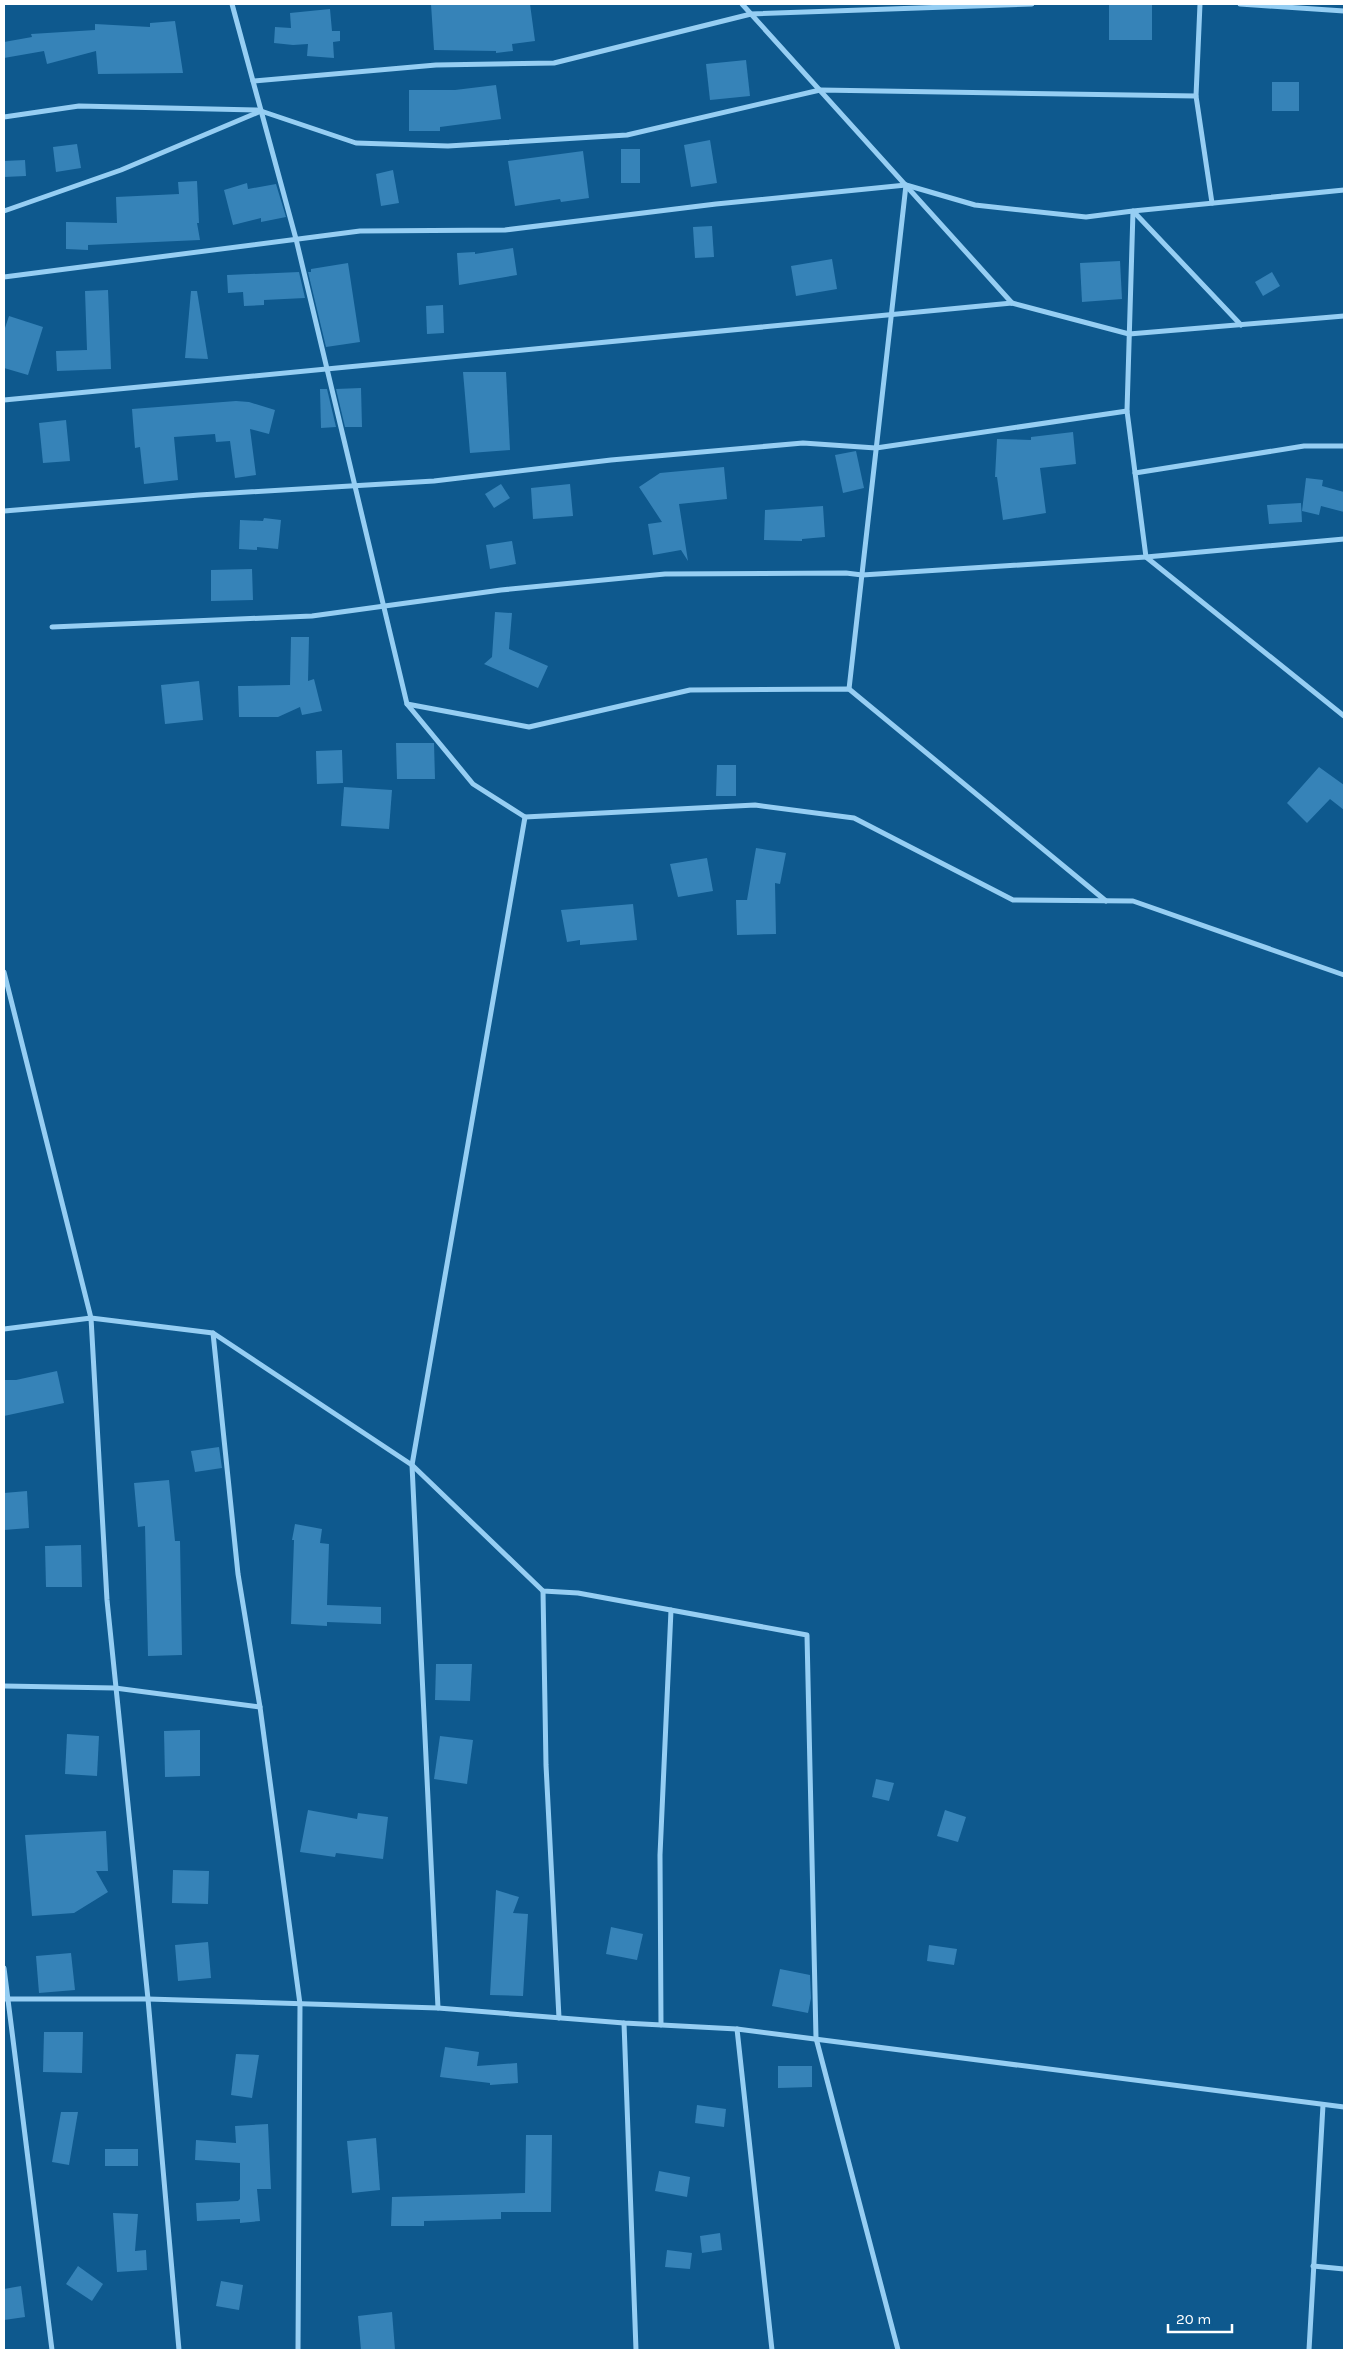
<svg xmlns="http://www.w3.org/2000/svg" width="1348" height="2354" font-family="Karla,sans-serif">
	<rect width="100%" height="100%" fill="#0e598e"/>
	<g fill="#3683b8">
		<path d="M 431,4 L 530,4 L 535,41 L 512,44 L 513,51 L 496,53 L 496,51 L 434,50 Z"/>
		<rect x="1109" y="4" width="43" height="36"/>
		<path d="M 330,9 L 332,31 L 340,31 L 340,41 L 333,42 L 334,58 L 307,56 L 308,44 L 293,45 L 274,43 L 275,27 L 291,28 L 290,13 Z"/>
		<path d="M 175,21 L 183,73 L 98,74 L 96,51 L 47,64 L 44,51 L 4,58 L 4,42 L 32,37 L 31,34 L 95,30 L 95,24 L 150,27 L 150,23 Z"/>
		<path d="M 746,60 L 750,96 L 710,100 L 706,64 Z"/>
		<rect x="1272" y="82" width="27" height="29"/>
		<path d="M 496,85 L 501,119 L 440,127 L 440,131 L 409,131 L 409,90 L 455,90 Z"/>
		<path d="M 710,140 L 717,183 L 691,187 L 684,145 Z"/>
		<path d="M 77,144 L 81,168 L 56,172 L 53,147 Z"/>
		<rect x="621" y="149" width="19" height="34"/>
		<path d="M 583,151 L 589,198 L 561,202 L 560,199 L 515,206 L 508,161 Z"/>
		<path d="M 25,160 L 26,176 L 4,177 L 4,161 Z"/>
		<path d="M 393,170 L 399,203 L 381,206 L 376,174 Z"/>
		<path d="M 197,181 L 199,223 L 197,223 L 200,240 L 88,245 L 88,250 L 66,249 L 66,222 L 117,223 L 116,197 L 179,194 L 178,182 Z"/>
		<path d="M 247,183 L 248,189 L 276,184 L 286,217 L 261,222 L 261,218 L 233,225 L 224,190 Z"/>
		<path d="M 712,226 L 714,257 L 695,258 L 693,227 Z"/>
		<path d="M 513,248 L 517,275 L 459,285 L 457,253 L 475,252 L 475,254 Z"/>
		<path d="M 832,259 L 837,289 L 796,296 L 791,266 Z"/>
		<path d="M 1120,261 L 1122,299 L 1082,302 L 1080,263 Z"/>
		<path d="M 348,263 L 360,342 L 326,347 L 308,272 L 311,272 L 311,269 Z"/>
		<path d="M 299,272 L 305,298 L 264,300 L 264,305 L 244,306 L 243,292 L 228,293 L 227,275 Z"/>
		<path d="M 1272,272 L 1280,286 L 1263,296 L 1255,282 Z"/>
		<path d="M 108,290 L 111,369 L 57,371 L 56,351 L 87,350 L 85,291 Z"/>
		<path d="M 191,291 L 197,291 L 208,359 L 185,358 Z"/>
		<path d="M 443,305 L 444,333 L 427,334 L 426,306 Z"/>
		<path d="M 9,316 L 43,327 L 28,375 L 4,368 L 4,331 Z"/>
		<path d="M 463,372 L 506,372 L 510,450 L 470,453 Z"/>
		<path d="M 361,388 L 362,427 L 345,427 L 336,389 Z"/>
		<path d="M 320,389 L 327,389 L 336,427 L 321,428 Z"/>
		<path d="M 236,401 L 249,402 L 275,410 L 269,434 L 250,429 L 256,475 L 235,478 L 230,441 L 216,442 L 215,434 L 174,437 L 178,480 L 144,484 L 140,447 L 135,448 L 132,409 Z"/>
		<path d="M 66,420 L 70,461 L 43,463 L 39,423 Z"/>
		<path d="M 1073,432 L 1076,464 L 1040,468 L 1046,513 L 1003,520 L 997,477 L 995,477 L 997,439 L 1031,440 L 1031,437 Z"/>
		<path d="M 856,451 L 864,488 L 843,493 L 835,455 Z"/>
		<path d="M 724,467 L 727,499 L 679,504 L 688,561 L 681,550 L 653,555 L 648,524 L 662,522 L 639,487 L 660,473 Z"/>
		<path d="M 1306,478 L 1323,480 L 1322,486 L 1344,492 L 1344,512 L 1321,506 L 1319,515 L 1302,511 Z"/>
		<path d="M 501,484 L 510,498 L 494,508 L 485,494 Z"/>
		<path d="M 570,484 L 573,516 L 533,519 L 531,488 Z"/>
		<path d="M 1301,503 L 1302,522 L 1269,524 L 1267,505 Z"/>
		<path d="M 823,506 L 825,537 L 802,539 L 802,541 L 764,540 L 765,510 Z"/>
		<path d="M 264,518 L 281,520 L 278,549 L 257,547 L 257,550 L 239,549 L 240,520 L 263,521 Z"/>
		<path d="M 512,541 L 516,564 L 490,569 L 486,545 Z"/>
		<path d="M 252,569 L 253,600 L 211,601 L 211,570 Z"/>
		<path d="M 495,612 L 512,613 L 509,649 L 548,666 L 538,688 L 484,664 L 492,657 Z"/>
		<path d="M 291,637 L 309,637 L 308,681 L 314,679 L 322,711 L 302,715 L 300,707 L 278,717 L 239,717 L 238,686 L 290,685 Z"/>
		<path d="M 199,681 L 203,720 L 165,724 L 161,685 Z"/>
		<path d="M 396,743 L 434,743 L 435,779 L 397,779 Z"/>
		<path d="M 342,750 L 343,783 L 317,784 L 316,751 Z"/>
		<path d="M 717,765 L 736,765 L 736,796 L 716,796 Z"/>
		<path d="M 1319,767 L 1344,785 L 1344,810 L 1330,799 L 1307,823 L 1287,803 Z"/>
		<path d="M 344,787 L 392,790 L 389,829 L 341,826 Z"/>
		<path d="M 756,848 L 786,853 L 780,884 L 775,883 L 776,934 L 737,935 L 736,900 L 747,900 Z"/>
		<path d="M 707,858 L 713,891 L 678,897 L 670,864 Z"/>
		<path d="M 633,904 L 637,940 L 580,945 L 580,940 L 567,942 L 561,910 Z"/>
		<path d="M 57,1371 L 64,1403 L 4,1416 L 4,1380 L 16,1380 Z"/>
		<path d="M 219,1447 L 222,1468 L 195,1472 L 191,1451 Z"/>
		<path d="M 169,1480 L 175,1541 L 180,1541 L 182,1655 L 148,1656 L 145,1526 L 138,1527 L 134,1483 Z"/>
		<path d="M 27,1491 L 29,1528 L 4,1530 L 4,1493 Z"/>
		<path d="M 295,1524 L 322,1529 L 320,1543 L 329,1544 L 327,1605 L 381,1607 L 381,1624 L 327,1622 L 327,1626 L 291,1624 L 294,1540 L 292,1540 Z"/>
		<path d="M 81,1545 L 82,1587 L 46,1587 L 45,1546 Z"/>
		<path d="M 436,1664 L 472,1664 L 470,1701 L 435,1700 Z"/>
		<path d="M 200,1730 L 200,1776 L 165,1777 L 164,1731 Z"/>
		<path d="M 67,1734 L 99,1736 L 97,1776 L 65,1774 Z"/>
		<path d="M 440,1736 L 473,1740 L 467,1784 L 434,1779 Z"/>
		<path d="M 876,1779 L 894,1783 L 889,1801 L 872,1797 Z"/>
		<path d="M 308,1810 L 357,1819 L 358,1813 L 388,1817 L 383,1859 L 336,1853 L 335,1857 L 300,1852 Z"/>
		<path d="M 945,1810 L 966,1817 L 958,1842 L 937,1836 Z"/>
		<path d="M 106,1831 L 108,1871 L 96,1871 L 108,1892 L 74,1913 L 32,1916 L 25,1835 Z"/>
		<path d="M 173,1870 L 209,1871 L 208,1904 L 172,1903 Z"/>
		<path d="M 496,1890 L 519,1897 L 513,1913 L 528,1914 L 523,1996 L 490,1995 Z"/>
		<path d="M 611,1927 L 643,1934 L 637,1960 L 606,1954 Z"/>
		<path d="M 208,1942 L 211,1978 L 178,1981 L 175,1945 Z"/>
		<path d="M 929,1945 L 957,1949 L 954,1965 L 927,1961 Z"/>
		<path d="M 71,1953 L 75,1990 L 39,1993 L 36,1956 Z"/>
		<path d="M 780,1969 L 810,1975 L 811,1998 L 808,2013 L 772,2006 Z"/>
		<path d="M 44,2032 L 83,2032 L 82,2073 L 43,2072 Z"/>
		<path d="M 445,2047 L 479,2052 L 477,2066 L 517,2063 L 518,2083 L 490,2085 L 490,2083 L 440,2077 Z"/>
		<path d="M 236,2054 L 259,2055 L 252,2098 L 231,2095 Z"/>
		<path d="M 778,2066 L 812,2066 L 812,2087 L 778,2088 Z"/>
		<path d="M 697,2105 L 726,2109 L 724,2127 L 695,2123 Z"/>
		<path d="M 61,2112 L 78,2112 L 69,2165 L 52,2162 Z"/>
		<path d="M 268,2124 L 271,2189 L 257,2189 L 260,2221 L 240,2223 L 240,2219 L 197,2221 L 196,2203 L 238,2201 L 240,2199 L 240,2163 L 195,2160 L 196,2140 L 236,2143 L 235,2126 Z"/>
		<path d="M 526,2135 L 552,2135 L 551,2212 L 501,2212 L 501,2219 L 424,2221 L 424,2226 L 391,2226 L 392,2197 L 525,2193 Z"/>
		<path d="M 376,2138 L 380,2190 L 352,2193 L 347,2141 Z"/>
		<rect x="105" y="2149" width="33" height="17"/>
		<path d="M 659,2171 L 690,2177 L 687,2197 L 655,2191 Z"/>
		<path d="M 113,2213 L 138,2214 L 135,2251 L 146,2250 L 147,2270 L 117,2272 Z"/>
		<path d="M 720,2233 L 722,2250 L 702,2253 L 700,2236 Z"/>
		<path d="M 667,2250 L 692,2253 L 690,2269 L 665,2267 Z"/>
		<path d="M 78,2266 L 103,2284 L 92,2301 L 66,2284 Z"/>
		<path d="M 221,2281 L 243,2285 L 239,2310 L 216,2306 Z"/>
		<path d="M 21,2286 L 25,2317 L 4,2320 L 4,2289 Z"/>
		<path d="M 392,2312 L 395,2350 L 361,2350 L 358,2316 Z"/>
	</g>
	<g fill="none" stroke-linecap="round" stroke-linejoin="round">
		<g stroke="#96cef3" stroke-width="5">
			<path d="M 232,4 L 296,239 L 407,704 L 473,784 L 525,817 L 755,805 L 854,818 L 1013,900 L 1133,901 L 1344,975"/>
			<path d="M 742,4 L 1012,303"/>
			<path d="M 1200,4 L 1196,96 L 1212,203"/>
			<path d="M 1240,4 L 1344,11"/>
			<path d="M 253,81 L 436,65 L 554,63 L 751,14 L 1032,4"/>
			<path d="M 4,117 L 79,106 L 257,110"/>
			<path d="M 1344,190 L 1133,211 L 1127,411 L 1146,557 L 1344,716"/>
			<path d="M 4,211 L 121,170 L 261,111 L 356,143 L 448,146 L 627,135 L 820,90 L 1196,96"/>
			<path d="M 4,277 L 360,231 L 505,230 L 716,204 L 906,185 L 975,205 L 1086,217 L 1133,211 L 1241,325"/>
			<path d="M 4,400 L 1012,303 L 1129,334 L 1344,316"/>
			<path d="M 1135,473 L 1304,446 L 1344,446"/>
			<path d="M 4,511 L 199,495 L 434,481 L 611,460 L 803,443 L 876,448 L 1127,411"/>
			<path d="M 52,627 L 312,616 L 501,590 L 665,574 L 846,573 L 862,575 L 1146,557 L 1344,539"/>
			<path d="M 849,689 L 906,185"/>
			<path d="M 407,704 L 529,727 L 690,690 L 849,689 L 1106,901"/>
			<path d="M 4,972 L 91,1318 L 213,1333 L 412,1465 L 543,1591 L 578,1593 L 807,1635 L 816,2038 L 898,2350"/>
			<path d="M 4,1329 L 91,1318 L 107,1600 L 148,1999 L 179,2350"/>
			<path d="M 213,1333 L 238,1574 L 260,1707 L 300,2004 L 298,2350"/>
			<path d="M 543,1591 L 546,1765 L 559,2018"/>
			<path d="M 4,1686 L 115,1688 L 260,1707"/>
			<path d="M 4,1968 L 52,2350"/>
			<path d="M 4,1999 L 148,1999 L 438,2008 L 624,2023 L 737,2029 L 1344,2107"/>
			<path d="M 438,2008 L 412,1465 L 525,817"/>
			<path d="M 624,2023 L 636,2350"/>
			<path d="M 661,2025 L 660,1855 L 671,1610"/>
			<path d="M 737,2029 L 772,2350"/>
			<path d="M 1313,2266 L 1344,2269"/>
			<path d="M 1309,2350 L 1323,2105"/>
		</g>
	</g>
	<rect width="1348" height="2354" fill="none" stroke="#ffffff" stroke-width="10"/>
	<path d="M1168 2324v8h64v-8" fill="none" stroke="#ffffff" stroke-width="2.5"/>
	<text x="1176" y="2324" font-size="15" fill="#ffffff" stroke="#0e598e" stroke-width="4" paint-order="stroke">20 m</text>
</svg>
